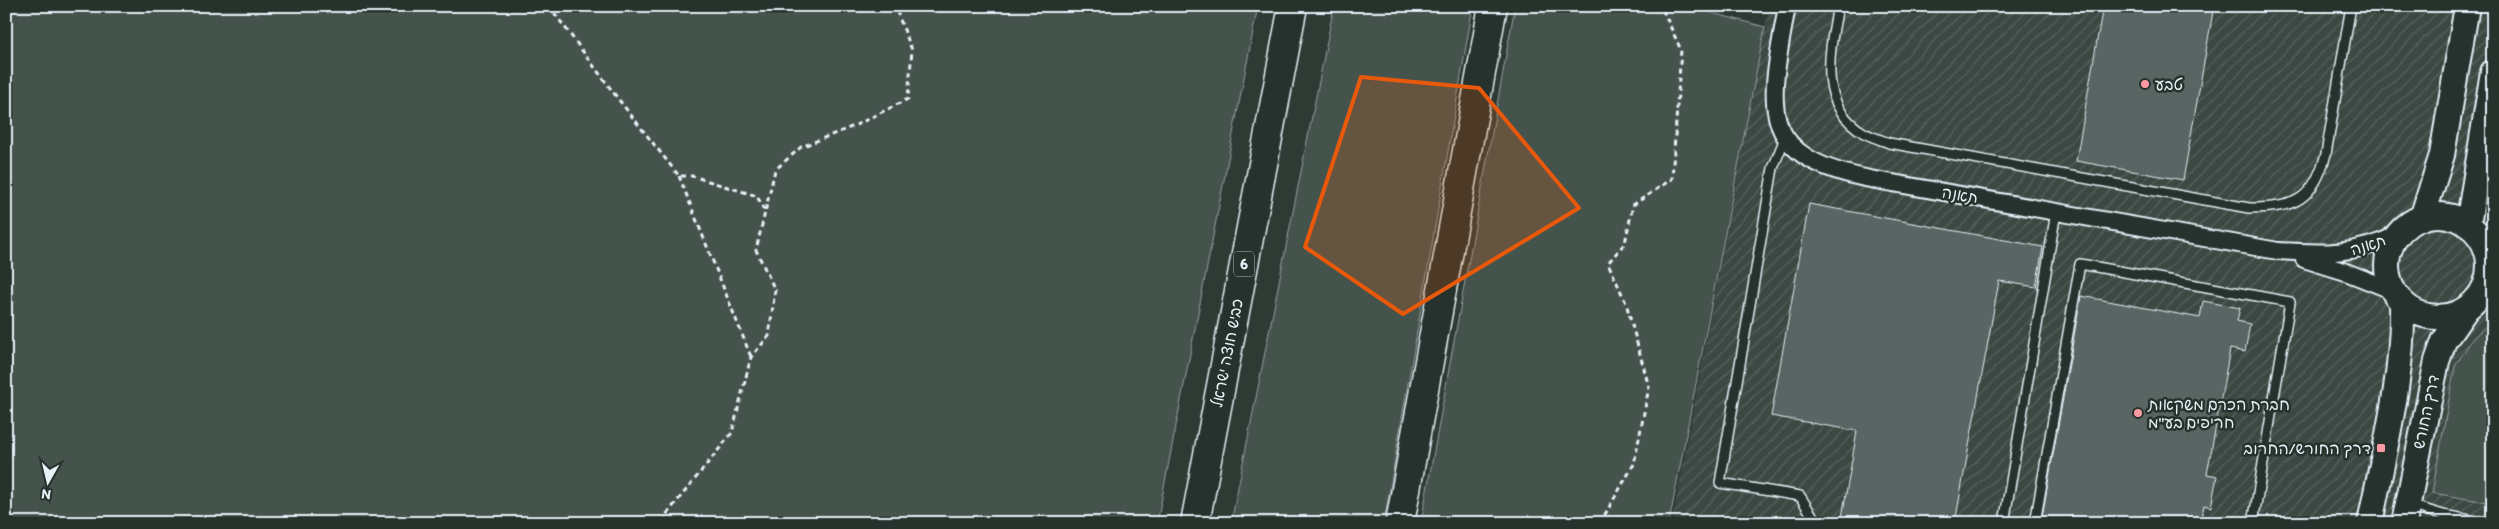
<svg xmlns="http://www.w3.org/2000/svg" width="2499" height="529" font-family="Itim,'Playpen Sans Hebrew',sans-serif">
	<defs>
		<pattern id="industrial-furrows" width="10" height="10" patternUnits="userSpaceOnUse" patternTransform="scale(1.25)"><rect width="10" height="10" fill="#3b4843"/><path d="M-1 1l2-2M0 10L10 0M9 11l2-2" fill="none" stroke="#57635f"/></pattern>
	</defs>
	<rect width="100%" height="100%" fill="#2e3b35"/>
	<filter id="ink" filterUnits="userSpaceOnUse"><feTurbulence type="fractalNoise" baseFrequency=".02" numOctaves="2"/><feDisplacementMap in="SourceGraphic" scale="10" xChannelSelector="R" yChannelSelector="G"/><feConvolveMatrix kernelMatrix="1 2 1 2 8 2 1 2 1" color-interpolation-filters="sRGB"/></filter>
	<g filter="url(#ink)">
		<path fill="url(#industrial-furrows)" d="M 1769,6 L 2493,6 L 2493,523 L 1672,523 Z"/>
		<g fill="#45524e" stroke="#96a2a3">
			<path d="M 6,6 L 1258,6 L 1157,523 L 6,523 Z"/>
			<path d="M 1334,6 L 1473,6 L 1384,523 L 1231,523 Z"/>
			<path d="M 1515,6 L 1686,6 L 1765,27 L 1669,523 L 1421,523 Z"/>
			<path d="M 2493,323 L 2493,503 L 2432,493 L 2455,366 L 2473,338 L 2488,324 Z"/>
		</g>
		<g fill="#596563" stroke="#e8f1f8">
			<path d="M 2103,6 L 2214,6 L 2183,180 L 2076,161 Z"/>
			<path d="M 1809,204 L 2043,247 L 2036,287 L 1999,281 L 1955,523 L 1841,523 L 1857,431 L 1771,416 Z"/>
			<path d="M 2081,296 L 2200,318 L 2203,301 L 2240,308 L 2237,321 L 2250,324 L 2245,352 L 2230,349 L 2207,474 L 2217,476 L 2211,507 L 2204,505 L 2200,523 L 2041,523 Z"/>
		</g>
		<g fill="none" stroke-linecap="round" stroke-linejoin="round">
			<g stroke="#e8f1f8" stroke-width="12">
				<g id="lane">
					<path d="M 1838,6 C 1830,50 1816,105 1864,133 C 1872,137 1881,140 1889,143 L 2249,208 C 2295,208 2313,201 2326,154 L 2351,6"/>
					<path d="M 1785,138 L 1773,168 L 1720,483 L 1800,496 L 1817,523"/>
					<path d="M 2410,505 L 2443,515 L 2487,523"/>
					<path d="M 2004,523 L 2056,212"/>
					<path d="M 2035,523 L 2080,264 L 2290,302 L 2253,523"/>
				</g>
			</g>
			<g stroke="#e8f1f8" stroke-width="20">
				<g id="street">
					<path d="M 1787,6 C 1770,104 1752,156 1870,179 L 2278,251 C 2324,254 2355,255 2397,235"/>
					<path d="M 2484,244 L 2493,251"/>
					<path d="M 2304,259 L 2346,272 L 2394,291"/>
					<path d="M 2478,297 L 2493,295"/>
				</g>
			</g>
			<g stroke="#e8f1f8" stroke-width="28">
				<g id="secondary">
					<circle cx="2438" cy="266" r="51"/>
					<path d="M 2422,218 L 2442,155 L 2467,6"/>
					<path d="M 2468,225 L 2493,72"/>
					<path d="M 2370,523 C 2384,451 2404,376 2402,302"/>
					<path d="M 2404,523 L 2437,361 L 2444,341 L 2467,308"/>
				</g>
			</g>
			<g stroke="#e8f1f8" stroke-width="31">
				<g id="highway">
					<path d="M 1195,523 L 1293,6"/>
					<path d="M 1400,523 L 1493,6"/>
				</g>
			</g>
			<g stroke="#e8f1f8" stroke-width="3" stroke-dasharray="5 4" stroke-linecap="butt">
				<path d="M 549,6 L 619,100 L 679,176 L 692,176 L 757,196 L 765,212"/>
				<path d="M 679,176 L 751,357"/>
				<path d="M 665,523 L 666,515 L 732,433 L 751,357 L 769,336 L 775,290 L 756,250 L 775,170 L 801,147 L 854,126 L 908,99 L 912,50 L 897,12 L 869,6"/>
				<path d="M 1600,523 L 1634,464 L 1649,387 L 1626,303 L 1608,263 L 1625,243 L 1633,205 L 1672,179 L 1681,50 L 1661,6"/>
			</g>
			<use href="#lane" stroke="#26332d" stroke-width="9"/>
			<use href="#street" stroke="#26332d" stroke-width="16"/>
			<use href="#secondary" stroke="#26332d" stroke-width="24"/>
			<use href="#highway" stroke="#26332d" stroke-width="28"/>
		</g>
	</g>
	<path fill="#e8590c" fill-opacity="0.2" stroke="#e8590c" stroke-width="4" stroke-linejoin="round" d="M 1361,77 L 1479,88 L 1579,208 L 1403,314 L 1305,247 Z"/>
	<g fill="#ff9aa2" stroke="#26332d" stroke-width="2">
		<circle cx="2145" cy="84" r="5"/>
		<circle cx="2138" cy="413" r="5"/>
		<rect x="2376" y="443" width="10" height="10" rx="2.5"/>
	</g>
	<g text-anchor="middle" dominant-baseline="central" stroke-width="5" stroke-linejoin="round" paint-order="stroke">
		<rect fill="#26332d" stroke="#aeb8bb" stroke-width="1" x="1234" y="251.5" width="20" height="25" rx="4"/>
		<g font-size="15" font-weight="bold" fill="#e8f1f8">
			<text x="1244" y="264">6</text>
		</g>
		<g font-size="16" fill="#e8f1f8" stroke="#26332d" text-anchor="start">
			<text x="2155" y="84">טבע</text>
			<text x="2148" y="404">חברת הכרם משקאות<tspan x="2148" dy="18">חריפים בע"מ</tspan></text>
			<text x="2371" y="448" text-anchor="end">דרך החורש/החרוב</text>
		</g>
		<g font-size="16" fill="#e8f1f8" stroke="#26332d">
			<text transform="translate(1960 195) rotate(10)">תאנה</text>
			<text transform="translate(2368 245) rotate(-17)">תאנה</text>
			<text transform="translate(1227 353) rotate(-79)">כביש חוצה ישראל</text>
			<text transform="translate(2426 412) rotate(-78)">דרך החורש</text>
		</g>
	</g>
	<rect width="2499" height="529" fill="none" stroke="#26332d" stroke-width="25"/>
	<rect x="12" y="12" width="2474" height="504" fill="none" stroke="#e8f1f8" stroke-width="2" filter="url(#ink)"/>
	<g transform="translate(48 482) rotate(188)" stroke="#26332d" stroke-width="4" paint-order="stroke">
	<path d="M0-4L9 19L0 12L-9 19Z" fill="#e8f1f8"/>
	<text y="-8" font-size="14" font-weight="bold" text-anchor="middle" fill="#e8f1f8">N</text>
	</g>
</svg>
